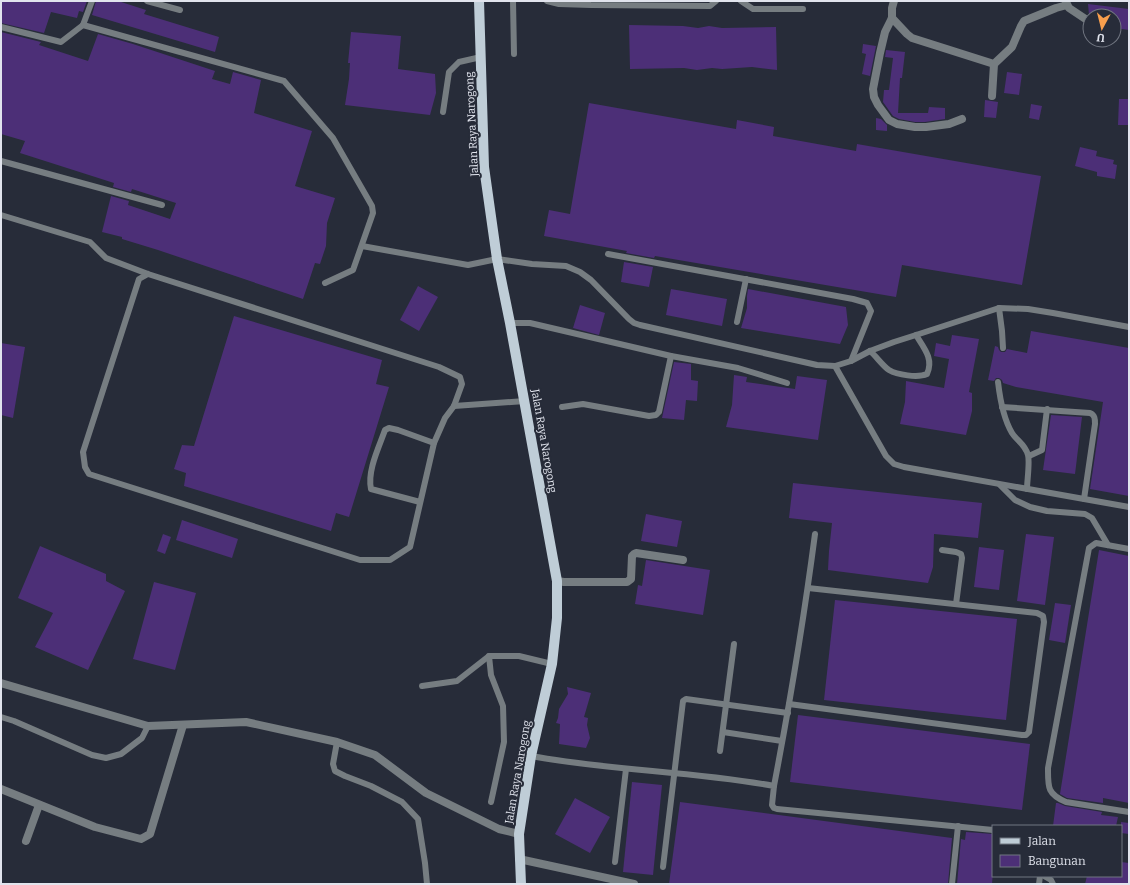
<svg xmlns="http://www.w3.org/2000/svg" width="1130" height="885" font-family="Bitter,serif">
	<rect width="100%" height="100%" fill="#272c39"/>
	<g fill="#4c2f77">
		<path d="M 1,1 L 87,1 L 83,12 L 79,11 L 77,18 L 51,12 L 44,33 L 1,23 Z"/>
		<path d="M 96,1 L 118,1 L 146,10 L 144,14 L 219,37 L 215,52 L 92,15 Z"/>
		<path d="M 1088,4 L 1129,9 L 1129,30 L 1114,28 L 1114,16 L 1091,16 L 1089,15 Z"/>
		<path d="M 629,25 L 683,26 L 698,28 L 709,26 L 722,28 L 776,27 L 777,70 L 752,67 L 722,69 L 712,68 L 697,70 L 684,68 L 630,69 Z"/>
		<path d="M 1,32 L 41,42 L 39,45 L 88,61 L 98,34 L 133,44 L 215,71 L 212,79 L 230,84 L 233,72 L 261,80 L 254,113 L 312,131 L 295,186 L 335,198 L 327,223 L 326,246 L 320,264 L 315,263 L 303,299 L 158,250 L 122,239 L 122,237 L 102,232 L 111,196 L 129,201 L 128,205 L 170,219 L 176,203 L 132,189 L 131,192 L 113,187 L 114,183 L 20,153 L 25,141 L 1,134 Z"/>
		<path d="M 351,32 L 401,36 L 398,69 L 435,74 L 436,93 L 430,115 L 345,105 L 349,79 L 350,63 L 348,63 Z"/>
		<path d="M 863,44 L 876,46 L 870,76 L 862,74 L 866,54 L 862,53 Z"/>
		<path d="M 886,50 L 905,52 L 902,78 L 900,78 L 898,113 L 928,113 L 929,107 L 945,108 L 945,119 L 925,122 L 915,122 L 899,119 L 893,116 L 883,102 L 884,90 L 889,90 L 893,58 L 885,57 Z"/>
		<path d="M 1007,72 L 1022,74 L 1019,95 L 1004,93 Z"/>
		<path d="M 1119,99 L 1128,99 L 1128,125 L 1118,125 Z"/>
		<path d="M 985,100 L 998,102 L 996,118 L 984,117 Z"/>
		<path d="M 589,103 L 736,129 L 737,120 L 774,127 L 773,136 L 856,151 L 857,144 L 1041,176 L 1022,285 L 902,265 L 896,297 L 655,256 L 654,258 L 626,253 L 627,251 L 544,236 L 549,210 L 570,214 Z"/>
		<path d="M 1031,104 L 1042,106 L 1039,120 L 1029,118 Z"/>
		<path d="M 876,118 L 881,119 L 887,125 L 887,131 L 876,130 Z"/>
		<path d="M 1080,147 L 1097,151 L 1096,156 L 1114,160 L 1113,164 L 1117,165 L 1115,179 L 1097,176 L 1097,172 L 1075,166 Z"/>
		<path d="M 624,262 L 653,267 L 649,287 L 621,282 Z"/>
		<path d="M 418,286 L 438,297 L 419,331 L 400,320 Z"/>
		<path d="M 671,289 L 727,299 L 722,326 L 666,315 Z"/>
		<path d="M 748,289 L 846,307 L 848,325 L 840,344 L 741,328 L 747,308 L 747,296 Z"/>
		<path d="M 580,305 L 605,313 L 599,335 L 573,328 Z"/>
		<path d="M 234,316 L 382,360 L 376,384 L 389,387 L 349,517 L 336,513 L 331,531 L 184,486 L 186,473 L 174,469 L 182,445 L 194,446 Z"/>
		<path d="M 1031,331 L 1129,348 L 1129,496 L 1090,489 L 1103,402 L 1016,387 L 1003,383 L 1002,380 L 999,378 L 996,378 L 994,381 L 988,380 L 995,346 L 998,347 L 999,350 L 1001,352 L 1005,352 L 1007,349 L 1027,353 Z"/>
		<path d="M 952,335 L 979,339 L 969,392 L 972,393 L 972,411 L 966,435 L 900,424 L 905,402 L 906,381 L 944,388 L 949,359 L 934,356 L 936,343 L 950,346 Z"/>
		<path d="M 1,343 L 25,347 L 13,418 L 1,415 Z"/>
		<path d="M 674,362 L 691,364 L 691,380 L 698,381 L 697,401 L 686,400 L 684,420 L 662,418 Z"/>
		<path d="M 734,375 L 747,377 L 746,382 L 795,389 L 797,376 L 827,380 L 818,440 L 726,427 L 732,405 Z"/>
		<path d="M 1051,415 L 1082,417 L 1075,474 L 1043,470 Z"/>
		<path d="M 793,483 L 982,503 L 978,538 L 934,534 L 933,567 L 928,583 L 828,570 L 829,551 L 832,523 L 789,518 Z"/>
		<path d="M 646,514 L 682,521 L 677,547 L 641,541 Z"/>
		<path d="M 182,520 L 238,539 L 232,558 L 176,540 Z"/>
		<path d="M 163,534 L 171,537 L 165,554 L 157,551 Z"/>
		<path d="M 1026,534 L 1054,537 L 1045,605 L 1017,601 Z"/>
		<path d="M 40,546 L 106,574 L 106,581 L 125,591 L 88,670 L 35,647 L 53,613 L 18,598 Z"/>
		<path d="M 979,547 L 1004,550 L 999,590 L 974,587 Z"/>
		<path d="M 1099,550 L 1129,556 L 1129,803 L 1103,798 L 1103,803 L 1067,798 L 1060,794 Z"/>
		<path d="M 646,560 L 710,570 L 703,615 L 635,604 L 638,585 L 642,586 Z"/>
		<path d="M 154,582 L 196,593 L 175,670 L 133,659 Z"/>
		<path d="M 835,600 L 1017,619 L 1006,720 L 824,700 Z"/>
		<path d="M 1055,603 L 1071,605 L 1065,643 L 1049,640 Z"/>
		<path d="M 567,687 L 591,693 L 584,717 L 588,718 L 587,725 L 590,738 L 586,748 L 559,744 L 560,724 L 556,723 L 558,718 L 559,709 L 568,694 Z"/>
		<path d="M 798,715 L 1030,744 L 1022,810 L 790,782 Z"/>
		<path d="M 632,782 L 662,785 L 653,875 L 623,872 Z"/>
		<path d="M 575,798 L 610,817 L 590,853 L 555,834 Z"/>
		<path d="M 680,802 L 952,838 L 948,884 L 669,884 Z"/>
		<path d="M 1056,803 L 1058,803 L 1065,806 L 1102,812 L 1101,815 L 1118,817 L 1116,826 L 1053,826 Z"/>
		<path d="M 1121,822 L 1129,823 L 1129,834 L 1121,833 Z"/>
		<path d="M 966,832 L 993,834 L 993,872 L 992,884 L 957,884 L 961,839 L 965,840 Z"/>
		<path d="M 1121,862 L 1129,863 L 1129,884 L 1085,884 L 1087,876 L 1121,876 Z"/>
	</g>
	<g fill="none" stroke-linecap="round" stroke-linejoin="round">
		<g stroke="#767d81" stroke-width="6">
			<path d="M 147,1 L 180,10"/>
			<path d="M 513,1 L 514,54"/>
			<path d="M 547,1 L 559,4 L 591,5 L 710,6 L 716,1"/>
			<path d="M 741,1 L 753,9 L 803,9"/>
			<path d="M 83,25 L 92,1"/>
			<path d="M 1,27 L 61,42 L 83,25 L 284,81 L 333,138 L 372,206 L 373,213 L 353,270 L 325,283"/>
			<path d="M 443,112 L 449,72 L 459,62 L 481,57"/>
			<path d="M 1,161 L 162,205"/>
			<path d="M 1,215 L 90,242 L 106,258 L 148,274 L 439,367 L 460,377 L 462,384 L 454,406 L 445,418 L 434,443 L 410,547 L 390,560 L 360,560 L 89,474 L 85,467 L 83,452 L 139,279 L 148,274"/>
			<path d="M 362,246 L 468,265 L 497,259 L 532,264 L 566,266 L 580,272 L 591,280 L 629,319 L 634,323 L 640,325 L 817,365 L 835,366 L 886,456 L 894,464 L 904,467 L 1129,507"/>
			<path d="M 608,254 L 853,299 L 867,303 L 871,311 L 851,361"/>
			<path d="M 999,308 L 1002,331 L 1003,348"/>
			<path d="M 737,322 L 746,279"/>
			<path d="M 510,323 L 530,323 L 671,356 L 738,368 L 787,383"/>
			<path d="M 870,351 C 876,356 883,366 889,370 C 897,375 918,378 927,374 C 934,359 924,348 916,335"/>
			<path d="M 835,366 L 851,361 L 870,351 L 894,342 L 916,335 L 999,308 L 1028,309 L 1053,313 L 1129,327"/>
			<path d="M 998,382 C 1000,399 1003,418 1012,433 C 1017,441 1025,444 1028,455 C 1030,462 1027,481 1027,489"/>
			<path d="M 454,406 L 525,401"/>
			<path d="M 562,407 L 583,404 L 649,416 L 656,415 L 659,412 L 671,356"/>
			<path d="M 1002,407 L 1090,413 C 1095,415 1095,419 1095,424 L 1084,499"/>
			<path d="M 1029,456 L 1042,450 L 1047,409"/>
			<path d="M 1000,485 L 1015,500 L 1030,507 L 1047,511 L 1085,514 L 1092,518 L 1108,545"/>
			<path d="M 420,502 L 371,489 C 367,471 379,447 385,430 L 389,428 L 398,430 L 434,443"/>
			<path d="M 1129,549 L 1096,543 L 1089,548 L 1048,768 C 1048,787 1047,794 1066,802 L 1129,812"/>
			<path d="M 942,550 L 956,552 L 961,554 L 962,558 L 956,604"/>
			<path d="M 489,656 L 491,675 L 503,706 L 504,742 L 491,802"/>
			<path d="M 422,686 L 457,681 L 489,656 L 519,656 L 552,664"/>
			<path d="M 789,704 L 1022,735 L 1026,735 L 1029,732 L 1044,622 L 1043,616 L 1037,613 L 808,588"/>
			<path d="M 1,717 L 14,721 L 92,755 L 106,758 L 121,754 L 142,738 L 148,726"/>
			<path d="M 723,732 L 782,741"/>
			<path d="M 337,742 L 333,764 L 335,771 L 345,776 L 371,786 L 402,802 L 418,819 L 425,863 L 427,884"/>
			<path d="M 720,751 L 734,644"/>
			<path d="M 531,756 C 611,771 694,771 774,786 L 772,805 L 774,808 L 777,809 L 993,830"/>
			<path d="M 774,786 C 790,702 804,618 815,534"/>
			<path d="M 615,862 L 626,769"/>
			<path d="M 663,867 L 683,701 L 686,699 L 788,713"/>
			<path d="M 1044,876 L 1051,880 L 1053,884"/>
			<path d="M 952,884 L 958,826"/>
			<path d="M 1039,884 L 1040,876"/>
		</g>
		<g stroke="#767d81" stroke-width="8">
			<path d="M 894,1 L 892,8 L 892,18 L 885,32 L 880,53 L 873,89 L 874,97 L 878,105 L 889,120 L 897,124 L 915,127 L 926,127 L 949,124 L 962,119"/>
			<path d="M 1066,2 L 1069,8 L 1090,22"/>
			<path d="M 892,18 L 907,34 L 912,38 L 994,64 L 1012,47 L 1021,26 L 1024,21 L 1056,8 L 1067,5"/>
			<path d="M 992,96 L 994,64"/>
			<path d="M 557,581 L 564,582 L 627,582 L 631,579 L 632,556 L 634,554 L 636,553 L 683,560"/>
			<path d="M 1,683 L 148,726 L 246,722 L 337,742 L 375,755 L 426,793 L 499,829 L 519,834"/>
			<path d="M 1,789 L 95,827 L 141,839 L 150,834 L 183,725"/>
			<path d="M 26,841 L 39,805"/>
			<path d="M 519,859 L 634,884"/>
		</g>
		<path stroke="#bfcdd7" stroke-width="10" d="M 479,1 L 484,167 L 497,259 L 510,323 L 557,581 L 557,618 L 552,664 L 531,756 L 519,834 L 521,884"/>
	</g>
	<g text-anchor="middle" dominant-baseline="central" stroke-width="4" stroke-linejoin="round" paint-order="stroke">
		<g font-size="11" fill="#e1e4ed" stroke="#272c39">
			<text transform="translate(472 124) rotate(-93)">Jalan Raya Narogong</text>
			<text transform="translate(544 441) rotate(80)">Jalan Raya Narogong</text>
			<text transform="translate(518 772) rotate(-80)">Jalan Raya Narogong</text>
		</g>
	</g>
	<rect width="1130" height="885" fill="none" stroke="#e1e4ed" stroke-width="4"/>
	<rect x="992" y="825" width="130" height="52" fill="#272c39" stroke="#717681"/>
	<rect x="1000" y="838" width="20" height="6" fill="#bfcdd7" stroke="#717681"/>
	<text x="1028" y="845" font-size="12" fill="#e1e4ed">Jalan</text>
	<rect x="1000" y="855" width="20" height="12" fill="#4c2f77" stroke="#717681"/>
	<text x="1028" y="865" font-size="12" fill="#e1e4ed">Bangunan</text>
	<g transform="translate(1102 28) rotate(187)"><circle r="19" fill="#272c39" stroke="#717681"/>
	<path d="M0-3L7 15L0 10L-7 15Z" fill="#f99f4d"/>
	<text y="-6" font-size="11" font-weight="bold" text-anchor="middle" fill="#e1e4ed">U</text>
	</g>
</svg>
